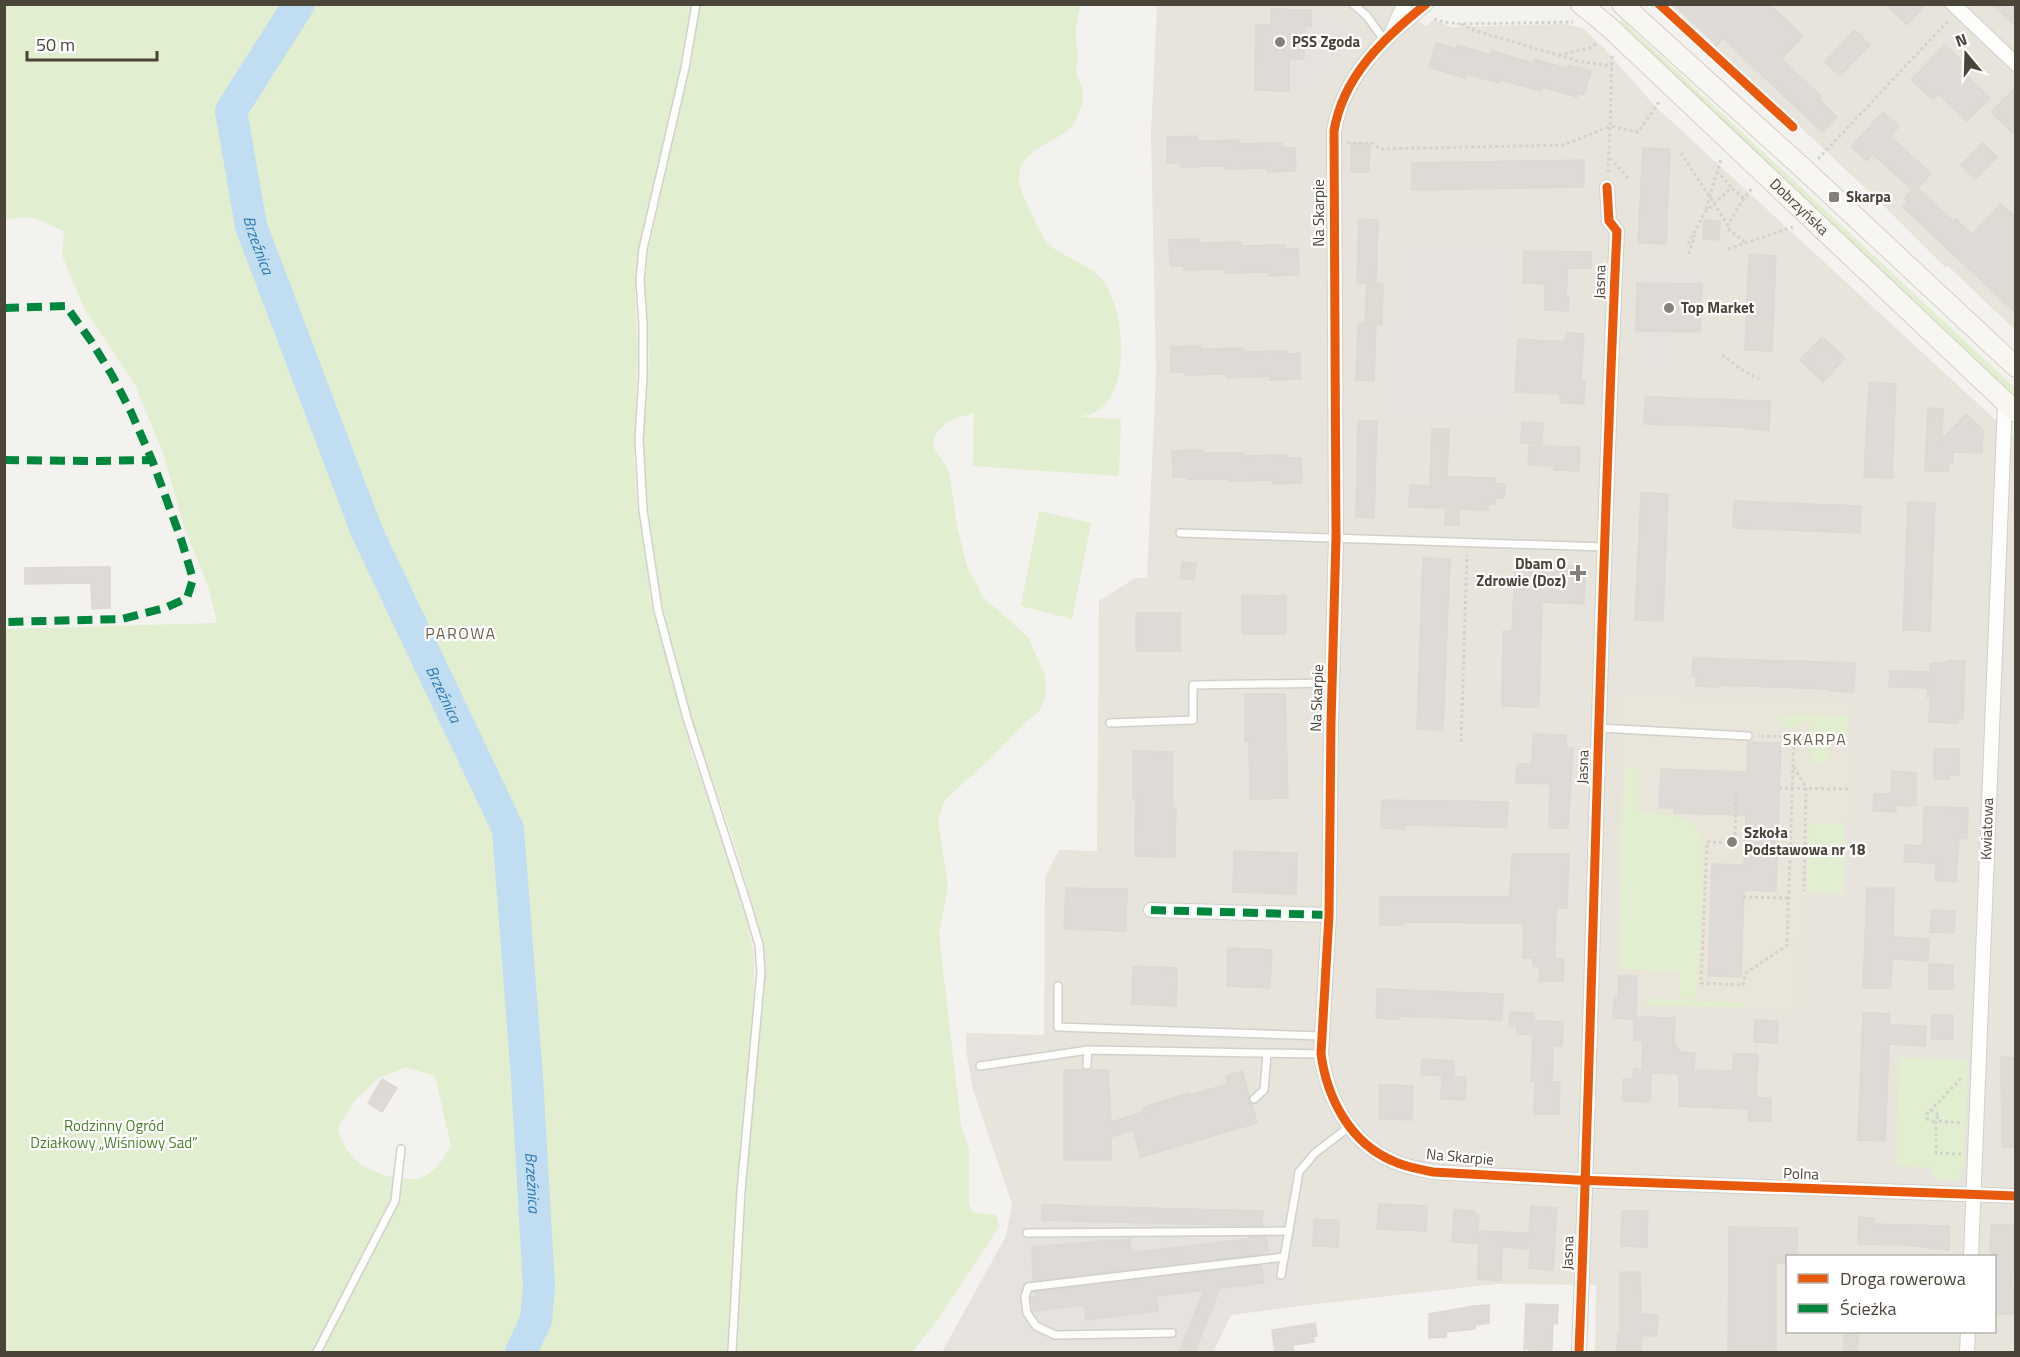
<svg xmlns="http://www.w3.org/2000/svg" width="2020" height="1357" font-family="'Titillium Web',sans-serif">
  <rect width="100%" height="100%" fill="#f4f2ee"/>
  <!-- residential -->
  <g fill="#e7e4dc" fill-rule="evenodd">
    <path d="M1157 5H1391L1426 26 1433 20 1452 27 1565 24 1583 28 1604 48 1654 105 2015 438V1352H1595L1596 1285 1496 1284 1300 1306 1297 1281 1301 1211 1012 1204 973 1090 966 1050V1033L1044 1035 1045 877 1059 850 1097 851 1099 601 1135 578H1147L1156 372 1151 133ZM1788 1256H1994V1332H1788Z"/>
    <polygon points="1665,5 2015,5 2015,330 1948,266 1946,268 1886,208 1775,103 1755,88"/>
  </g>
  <!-- industrial -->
  <polygon fill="#e6e2de" points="1012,1204 1301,1211 1297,1281 1300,1306 1231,1315 1213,1352 942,1352 1006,1236"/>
  <!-- education -->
  <polygon fill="#eae5da" points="1623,694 1852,702 1845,897 1801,896 1797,1011 1638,1005 1639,974 1613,973"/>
  <!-- green -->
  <g fill="#e1eecf" fill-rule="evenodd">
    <path d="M5 5H691L680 68 640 250 635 294 638 350 634 458 637 506 648 574 650 598 692 753 713 811 744 910 754 955V996L735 1219 728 1352H5V629L217 623 208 586 184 527 163 453 135 385 83 306 62 255 64 231 31 217 5 219ZM405 1067 435 1076 451 1146C443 1159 437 1170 423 1177 417 1180 407 1179 400 1178 370 1174 345 1160 338 1128L355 1100 379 1078Z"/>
    <path d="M700 5H1081C1078 16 1075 28 1076 40 1076 45 1078 49 1078 54 1078 61 1075 70 1077 76 1078 79 1080 81 1081 84 1086 97 1081 112 1074 123 1060 144 1019 147 1019 178 1019 188 1025 200 1029 208 1035 221 1041 238 1052 247 1069 260 1092 265 1104 282 1124 309 1131 387 1100 409 1094 414 1086 415 1079 417L1121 419 1119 476 973 466 974 413 953 419 941 428 935 435 933 442 935 450 949 471 957 526 967 566 983 597 1028 637 1045 675 1046 694 1040 710 1023 725 990 759 945 800 938 820 948 887 939 934 961 1125 969 1149V1205L974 1212 996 1215 998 1219 999 1227 934 1325 912 1352H737L738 1298 745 1192 760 1030 764 951 758 922 732 836 689 712 664 614 657 574 644 473V408L649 359 645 275 647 256 687 80Z"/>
    <polygon points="1622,20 2015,388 2015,398 1618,23"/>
    <polygon points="1039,511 1091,523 1072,619 1021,606"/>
    <polygon points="1779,715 1848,716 1848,740 1828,739 1827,764 1810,763 1811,723 1798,722 1798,728 1778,727"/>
    <path d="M1624 766 1639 767 1638 812C1668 815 1702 812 1704 852L1697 999 1679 998 1680 970 1664 974 1643 970 1618 969Z"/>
    <polygon points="1809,823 1844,824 1843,893 1807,892"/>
    <polygon points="1647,998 1745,1003 1745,1007 1646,1006"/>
    <polygon points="1899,1058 1968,1060 1964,1163 1962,1164 1959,1180 1936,1180 1933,1175 1933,1168 1896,1166"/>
  </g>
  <!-- parking -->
  <g fill="#e6e3df">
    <polygon points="1243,5 1157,8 1157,4"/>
    <polygon points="1335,16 1343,26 1355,35 1315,91 1289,91 1289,58 1304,58 1305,26 1311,25 1311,17"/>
    <polygon points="1396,244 1511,248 1505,421 1390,417"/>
    <polygon points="1637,265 1702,267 1702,284 1637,283"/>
    <polygon points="1636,331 1672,332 1672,348 1676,348 1676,372 1635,371"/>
    <polygon points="1028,1037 1034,1078 977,1087 972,1041"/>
  </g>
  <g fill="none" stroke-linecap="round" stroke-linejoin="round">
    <!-- river -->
    <path stroke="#c0ddf1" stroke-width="32" id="s1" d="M299 4 231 111 251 226 367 532 508 829 527 1078 539 1287 536 1320 521 1352"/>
  </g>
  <!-- building -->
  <g fill="#dedbd6" stroke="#dcd9d4" stroke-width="1.5">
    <polygon points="1674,4 1769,4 1803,36 1781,59 1821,96 1819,99 1837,117 1822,132 1723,38 1717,45"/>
    <polygon points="1886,4 1926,4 1907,25"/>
    <polygon points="1992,4 2016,4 2016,27"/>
    <polygon points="1271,9 1311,10 1311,26 1305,26 1304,59 1289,58 1289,91 1255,90 1256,25 1271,25"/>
    <polygon points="1855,30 1870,45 1840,76 1825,62"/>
    <polygon points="1436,43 1456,49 1457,45 1491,55 1492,51 1533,63 1534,59 1568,69 1569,65 1591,71 1584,95 1578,93 1577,97 1543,87 1541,91 1501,80 1499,83 1466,74 1465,78 1429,67"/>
    <polygon points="1945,45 1966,65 1961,70 1990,98 1967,121 1938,94 1933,100 1911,80"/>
    <polygon points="2016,87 2016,136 1991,112"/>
    <polygon points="1883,112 1899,126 1890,136 1931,174 1917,188 1953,221 1956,219 1972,235 2001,204 2016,217 2016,313 1903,207 1908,202 1904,199 1912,190 1873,154 1867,161 1851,147"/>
    <polygon points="1197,136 1197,141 1239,140 1239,144 1282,143 1282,148 1295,148 1296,171 1267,172 1266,168 1224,169 1224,166 1181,167 1181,163 1167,163 1167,137"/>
    <polygon points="1351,143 1370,144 1369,172 1351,172"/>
    <polygon points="1983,143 1997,157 1975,179 1961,165"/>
    <polygon points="1643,148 1670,149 1666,244 1638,243"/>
    <polygon points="1584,160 1584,187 1412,190 1412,163"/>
    <polygon points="1359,219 1378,220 1376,284 1383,284 1382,325 1365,324 1367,284 1372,284 1357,283"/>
    <polygon points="1704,220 1720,221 1719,240 1703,239"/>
    <polygon points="1199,239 1199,243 1241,242 1241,246 1284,245 1284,249 1298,249 1299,275 1269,276 1269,272 1226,273 1226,269 1184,270 1184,266 1170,266 1169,240"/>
    <polygon points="1524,251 1591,252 1591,268 1568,268 1566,296 1569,296 1568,311 1545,310 1545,284 1523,283"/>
    <polygon points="1749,254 1776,256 1772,351 1745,350"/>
    <polygon points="1637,283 1702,284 1700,332 1636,331"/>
    <polygon points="1358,324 1376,325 1374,381 1356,380"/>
    <polygon points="1566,333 1584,334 1581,380 1585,380 1584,404 1560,403 1560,394 1515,392 1518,339 1565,342"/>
    <polygon points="1822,337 1845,358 1823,382 1800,360"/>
    <polygon points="1201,346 1201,349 1243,348 1244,352 1286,351 1286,354 1300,353 1300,379 1270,380 1270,376 1228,378 1227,374 1185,375 1185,372 1171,372 1171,347"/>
    <polygon points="1869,382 1896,384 1892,478 1864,477"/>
    <polygon points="1645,397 1770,401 1769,430 1746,429 1746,427 1644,424"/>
    <polygon points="1928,408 1943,409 1942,439 1966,414 1983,430 1982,453 1953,452 1953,462 1949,461 1949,471 1925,471"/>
    <polygon points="1358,421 1377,421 1374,518 1356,517"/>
    <polygon points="1522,422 1543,423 1542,444 1521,443"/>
    <polygon points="1432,429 1449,429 1447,477 1496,478 1496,484 1505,484 1504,498 1495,498 1495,504 1488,504 1488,510 1459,509 1459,525 1445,525 1446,508 1409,507 1410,485 1430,486"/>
    <polygon points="1529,446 1580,447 1579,471 1554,470 1554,466 1528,465"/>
    <polygon points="1202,450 1202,453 1244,453 1244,456 1286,455 1287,458 1301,458 1302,483 1272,484 1272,480 1229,481 1229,479 1187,479 1187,477 1173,477 1172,451"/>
    <polygon points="1641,493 1668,494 1663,621 1635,620"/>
    <polygon points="1734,501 1861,506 1860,533 1733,528"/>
    <polygon points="1908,502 1935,503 1930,631 1903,630"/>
    <polygon points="1423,558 1450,559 1443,730 1417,729"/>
    <polygon points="1182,562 1196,564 1194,580 1180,578"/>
    <polygon points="1515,563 1579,566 1585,573 1584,604 1542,602 1539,707 1502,706 1503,631 1512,631"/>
    <polygon points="90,567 110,567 110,608 92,609 91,583 25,584 25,568"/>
    <polygon points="1242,595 1286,596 1286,634 1242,634"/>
    <rect x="1136" y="613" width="44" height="38"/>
    <polygon points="1693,658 1855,663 1854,692 1830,691 1830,689 1718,685 1718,687 1696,686 1696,677 1692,677"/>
    <polygon points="1947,661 1965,661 1963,719 1958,719 1958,723 1929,722 1930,697 1927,697 1928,688 1889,687 1890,671 1930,672 1931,663 1946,663"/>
    <polygon points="1245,694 1285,694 1288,798 1250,799 1249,741 1245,742"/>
    <polygon points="1533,734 1566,735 1566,748 1573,748 1568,828 1549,828 1550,784 1516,783 1517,764 1532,764"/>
    <polygon points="1748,742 1781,743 1776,891 1744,890 1741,977 1708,976 1712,864 1744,865 1746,815 1674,813 1674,808 1659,808 1661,769 1747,772"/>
    <polygon points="1934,749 1959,749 1959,775 1949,775 1949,779 1934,779"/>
    <polygon points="1133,751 1173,752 1172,808 1176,808 1175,857 1135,856 1136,799 1133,799"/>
    <polygon points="1892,771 1916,773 1916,806 1896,805 1896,812 1873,811 1874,794 1891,794"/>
    <polygon points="1382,800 1508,802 1507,827 1404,825 1405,829 1381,828"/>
    <polygon points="1924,807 1968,808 1967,839 1959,838 1956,882 1935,880 1936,863 1904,862 1905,845 1923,846"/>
    <polygon points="1234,851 1297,853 1296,894 1233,892"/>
    <polygon points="1512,854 1569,854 1567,908 1556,908 1555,959 1564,959 1563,981 1539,981 1540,966 1533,966 1533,958 1523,958 1524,923 1403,922 1403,925 1380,925 1380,897 1510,897"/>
    <polygon points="1066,888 1127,889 1126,931 1064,929"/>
    <polygon points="1867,888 1894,888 1893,937 1929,939 1928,961 1892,959 1891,988 1863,988"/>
    <polygon points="1932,910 1955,911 1954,933 1930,932"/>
    <polygon points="1228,948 1272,950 1270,988 1227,986"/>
    <polygon points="1929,964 1953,965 1953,989 1929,989"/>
    <polygon points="1133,966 1177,968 1176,1006 1132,1004"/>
    <polygon points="1619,976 1637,976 1636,1017 1675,1018 1674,1042 1680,1052 1695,1053 1694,1070 1733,1071 1734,1054 1758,1054 1756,1098 1771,1098 1771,1121 1748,1121 1749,1109 1679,1106 1679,1074 1651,1073 1650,1102 1623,1101 1623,1079 1633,1079 1634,1069 1642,1070 1643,1041 1634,1040 1634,1019 1613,1018 1614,998 1618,998"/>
    <polygon points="1377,989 1503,994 1502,1020 1399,1016 1399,1019 1376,1018"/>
    <polygon points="1510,1012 1534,1013 1534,1021 1563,1022 1562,1046 1553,1046 1552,1082 1560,1082 1559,1114 1534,1114 1535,1081 1531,1081 1533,1035 1517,1034 1517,1026 1509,1026"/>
    <polygon points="1863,1013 1890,1014 1889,1025 1926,1026 1925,1046 1889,1044 1885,1141 1858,1140"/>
    <polygon points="1932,1015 1953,1015 1953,1039 1931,1039"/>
    <polygon points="1755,1020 1778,1021 1777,1043 1754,1042"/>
    <polygon points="2001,1057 2016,1058 2016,1147 2002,1147"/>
    <polygon points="1422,1059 1454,1061 1454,1076 1421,1075"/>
    <polygon points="1064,1070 1108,1070 1111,1122 1144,1112 1143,1108 1150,1105 1189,1093 1190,1095 1228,1084 1226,1076 1242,1071 1249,1096 1249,1101 1252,1104 1257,1123 1141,1157 1133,1130 1111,1137 1111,1160 1064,1160"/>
    <polygon points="1442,1076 1466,1077 1465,1100 1441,1099"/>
    <polygon points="382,1079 397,1088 382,1112 368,1103"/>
    <polygon points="1380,1085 1413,1086 1412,1120 1379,1119"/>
    <polygon points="1379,1204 1427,1206 1426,1231 1377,1229"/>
    <polygon points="1042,1205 1263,1211 1262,1226 1042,1220"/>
    <polygon points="1531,1206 1557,1208 1553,1270 1529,1268 1530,1249 1502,1247 1501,1281 1478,1279 1479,1231 1529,1233"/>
    <polygon points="1454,1210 1475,1211 1475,1214 1479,1215 1477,1243 1452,1242"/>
    <polygon points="1622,1211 1648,1211 1647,1247 1621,1246"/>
    <polygon points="1859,1217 1874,1218 1874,1224 1949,1226 1949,1250 1905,1245 1858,1244"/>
    <polygon points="1314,1220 1339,1220 1338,1247 1313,1246"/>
    <polygon points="1991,1225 2016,1225 2012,1288 2016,1288 2016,1314 1995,1314 1995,1257 1990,1257"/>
    <polygon points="1729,1227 1797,1228 1797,1257 1788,1257 1788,1263 1776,1263 1776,1353 1728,1353"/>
    <polygon points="1249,1237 1266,1237 1268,1251 1262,1252 1262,1254 1033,1281 1032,1247 1130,1239 1131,1253 1249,1239"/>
    <polygon points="1261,1265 1264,1283 1220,1288 1194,1353 1179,1353 1204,1290 1156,1296 1158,1311 1086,1320 1084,1305 1033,1311 1032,1297 1035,1296 1034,1292"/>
    <polygon points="1620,1272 1640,1272 1641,1314 1658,1315 1657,1336 1642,1336 1641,1353 1617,1353 1618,1334 1620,1334"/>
    <polygon points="1526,1304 1558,1305 1557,1324 1553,1323 1552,1350 1547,1350 1547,1353 1529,1353 1530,1349 1524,1349"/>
    <polygon points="1489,1305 1489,1323 1475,1325 1475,1329 1446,1332 1446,1337 1429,1338 1429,1314 1474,1306"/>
    <polygon points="1315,1323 1317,1336 1313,1337 1314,1342 1293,1345 1294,1353 1275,1353 1272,1330"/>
    <rect x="1844" y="1332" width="14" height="21"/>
  </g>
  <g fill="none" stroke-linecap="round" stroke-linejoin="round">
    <defs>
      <g id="lane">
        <polyline points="696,4 685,68 643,249 640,280 643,325 643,375 639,440 643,510 658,610 687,718 747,904 759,945 761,972 741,1191 732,1352"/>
        <polyline points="1353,4 1367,16 1384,40"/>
        <polyline points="1180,533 1604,547"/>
        <polyline points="1110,723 1193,720 1193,685 1333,683"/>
        <polyline points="1599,728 1748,736"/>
        <polyline points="1058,986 1058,1027 1321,1036"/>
        <polyline points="1087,1065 1088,1050"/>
        <polyline points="980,1066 1088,1050 1321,1054"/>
        <polyline points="1254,1099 1264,1090 1267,1054"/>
        <polyline points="1027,1233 1289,1231"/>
        <polyline points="1281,1275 1299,1172 1315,1153 1349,1127"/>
        <polyline points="1172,1333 1055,1335 1036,1326 1027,1313 1025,1297 1028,1287 1284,1257"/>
        <polyline points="317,1352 395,1201 401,1149"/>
      </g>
      <g id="street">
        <path d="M1426 4C1384 38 1343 76 1334 131L1336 538 1331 723 1329 915 1321 1054C1327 1098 1350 1143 1393 1161 1405 1167 1419 1169 1433 1172L1576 1180 2016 1196"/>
        <polyline points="1953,4 2016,64"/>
        <polyline points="1393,30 1404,4"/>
        <polyline points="1151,910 1329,915"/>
        <polyline points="1971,1256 2005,402"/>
        <path d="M1579 1352C1594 979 1599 605 1617 231L1609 221 1607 187"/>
        <polyline points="1967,1352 1968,1332"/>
      </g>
      <g id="secondary">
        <path id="s2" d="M1581 4 1608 26 2016 412"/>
        <polyline points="1622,4 1806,171 2016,367"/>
      </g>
    </defs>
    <!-- lane casing -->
    <use href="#lane" stroke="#d2d0cb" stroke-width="10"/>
    <!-- street casing -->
    <use href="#street" stroke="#d2d0cb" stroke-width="16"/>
    <!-- secondary casing -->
    <use href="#secondary" stroke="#d3cfc5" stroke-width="22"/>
    <!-- path -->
    <g stroke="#d3d2cc" stroke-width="3" stroke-dasharray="3 3" stroke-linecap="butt">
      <polyline points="1434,19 1444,22 1460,24 1573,22"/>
      <polyline points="1461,24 1476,31 1578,61 1612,66"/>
      <polyline points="1559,55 1590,48 1598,42"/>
      <polyline points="1612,56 1610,126 1638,132 1659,102"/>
      <polyline points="1347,143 1372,143 1381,149 1564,145 1610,126 1608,173"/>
      <polyline points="1681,153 1728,225 1739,206 1752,188"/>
      <polyline points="1610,158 1629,179"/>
      <polyline points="1818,159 1949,20"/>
      <polyline points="1717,171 1733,189"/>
      <polyline points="1706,209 1721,159"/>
      <polyline points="1728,229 1746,243"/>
      <polyline points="1688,244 1705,212 1729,190 1733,189 1744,199"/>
      <polyline points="1728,249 1793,227"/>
      <polyline points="1689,254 1695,235"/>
      <polyline points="1722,355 1745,372 1759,379"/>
      <polyline points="1461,742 1467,555"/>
      <polyline points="1794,767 1806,788 1804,891"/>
      <polyline points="1779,788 1849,789"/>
      <polyline points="1736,796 1735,843 1707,842 1701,983 1743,985 1746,973 1787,945 1794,737 1758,736"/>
      <polyline points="1743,897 1788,898"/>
      <circle cx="1932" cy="1116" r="5.5"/>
      <polyline points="1930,1111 1962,1077"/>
      <polyline points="1961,1154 1936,1153 1936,1121 1962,1123"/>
    </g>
    <!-- lane -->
    <use href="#lane" stroke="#fdfdfc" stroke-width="7"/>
    <!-- street -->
    <use href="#street" stroke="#fdfdfc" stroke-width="14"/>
    <!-- secondary -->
    <use href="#secondary" stroke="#f7f6f1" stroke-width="20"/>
    <!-- quiet -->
    <g stroke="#00873e" stroke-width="8" stroke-dasharray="15 8" stroke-linecap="butt">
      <polyline points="4,308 66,306 91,341 112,375 131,412 152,460 181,539 193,579 187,598 165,608 122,619 4,622"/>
      <polyline points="4,460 99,461 152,460"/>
      <polyline points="1151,910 1329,915"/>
    </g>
    <defs>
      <g id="cycleway">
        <path d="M1426 4C1384 38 1343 76 1334 131L1336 538 1331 723 1329 915 1321 1054C1327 1098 1350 1143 1393 1161 1405 1167 1419 1169 1433 1172L1576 1180 2016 1196"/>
        <polyline points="1659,4 1793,127"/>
        <path d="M1579 1352C1594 979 1599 605 1617 231L1609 221 1607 187"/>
      </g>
    </defs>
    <!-- cycleway casing -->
    <use href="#cycleway" stroke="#fff" stroke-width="13"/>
    <!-- cycleway -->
    <use href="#cycleway" stroke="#e8590c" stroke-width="9"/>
  </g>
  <!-- markers -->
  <g fill="#868178" stroke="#fff" stroke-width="2">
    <circle cx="1280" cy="42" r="6"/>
    <rect x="1828" y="191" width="12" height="12" rx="3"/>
    <circle cx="1669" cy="308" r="6"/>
    <path d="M1575 564h6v6h6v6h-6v6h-6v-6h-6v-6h6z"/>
    <circle cx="1732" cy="842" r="6"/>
  </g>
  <g text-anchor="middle" stroke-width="4.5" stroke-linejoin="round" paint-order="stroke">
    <!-- poi labels -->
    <g font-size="15" font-weight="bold" fill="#4b4439" stroke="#fff" text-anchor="start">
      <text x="1292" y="47">PSS Zgoda</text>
      <text x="1846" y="202">Skarpa</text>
      <text x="1681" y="313">Top Market</text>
      <text x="1566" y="569" text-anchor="end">Dbam O<tspan x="1566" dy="17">Zdrowie (Doz)</tspan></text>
      <text x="1744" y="838">Szkoła<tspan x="1744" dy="17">Podstawowa nr 18</tspan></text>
    </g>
    <!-- street labels -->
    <g font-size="15" fill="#4b4439" stroke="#fff">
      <text dy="5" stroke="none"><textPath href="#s2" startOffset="298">Dobrzyńska</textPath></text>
      <text transform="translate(1319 213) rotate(-90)" y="5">Na Skarpie</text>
      <text transform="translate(1600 282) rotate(-88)" y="5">Jasna</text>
      <text transform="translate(1317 698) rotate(-88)" y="5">Na Skarpie</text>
      <text transform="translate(1583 767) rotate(-88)" y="5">Jasna</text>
      <text transform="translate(1987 829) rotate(-88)" y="5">Kwiatowa</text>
      <text transform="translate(1460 1157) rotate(5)" y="5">Na Skarpie</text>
      <text transform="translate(1801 1174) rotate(2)" y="5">Polna</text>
      <text transform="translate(1568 1253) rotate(-88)" y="5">Jasna</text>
    </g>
    <!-- park labels -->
    <g font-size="15" fill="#4a7f2a" stroke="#fff">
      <text x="114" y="1131">Rodzinny Ogród<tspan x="114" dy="17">Działkowy „Wiśniowy Sad”</tspan></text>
    </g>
    <!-- water labels -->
    <g font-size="16" font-style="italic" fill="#2e7ab2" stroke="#fff">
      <text dy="6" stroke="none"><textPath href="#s1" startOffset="264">Brzeźnica</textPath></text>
      <text dy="6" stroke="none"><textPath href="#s1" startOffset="750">Brzeźnica</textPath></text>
      <text dy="6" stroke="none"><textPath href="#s1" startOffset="1254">Brzeźnica</textPath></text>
    </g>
    <!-- neighbourhood labels -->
    <g font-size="16" letter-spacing="1.5" fill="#6e6250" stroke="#fff">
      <text x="461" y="639">PAROWA</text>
      <text x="1815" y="745">SKARPA</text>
    </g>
  </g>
  <!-- border -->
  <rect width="2020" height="1357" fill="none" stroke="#4b4439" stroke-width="12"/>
  <!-- legend -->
  <rect x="1786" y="1255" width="210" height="78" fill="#ffffff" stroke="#b7b4b0" stroke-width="1.5"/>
  <rect x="1798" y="1274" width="30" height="9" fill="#e8590c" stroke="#b7b4b0" stroke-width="1.5"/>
  <text x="1840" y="1285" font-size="18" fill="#4b4439">Droga rowerowa</text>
  <rect x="1798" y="1304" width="30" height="9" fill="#00873e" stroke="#b7b4b0" stroke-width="1.5"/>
  <text x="1840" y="1315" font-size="18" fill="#4b4439">Ścieżka</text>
  <!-- north arrow -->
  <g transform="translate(1966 54) rotate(341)" stroke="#ffffff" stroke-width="4.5" paint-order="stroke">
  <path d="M0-4.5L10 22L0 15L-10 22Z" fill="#4b4439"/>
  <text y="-9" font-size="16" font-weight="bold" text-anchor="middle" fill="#4b4439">N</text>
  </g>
  <!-- scale -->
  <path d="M27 51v9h130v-9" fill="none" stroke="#4b4439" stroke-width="3"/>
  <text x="36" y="51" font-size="18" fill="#4b4439" stroke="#ffffff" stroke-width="4.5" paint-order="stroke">50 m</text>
</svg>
